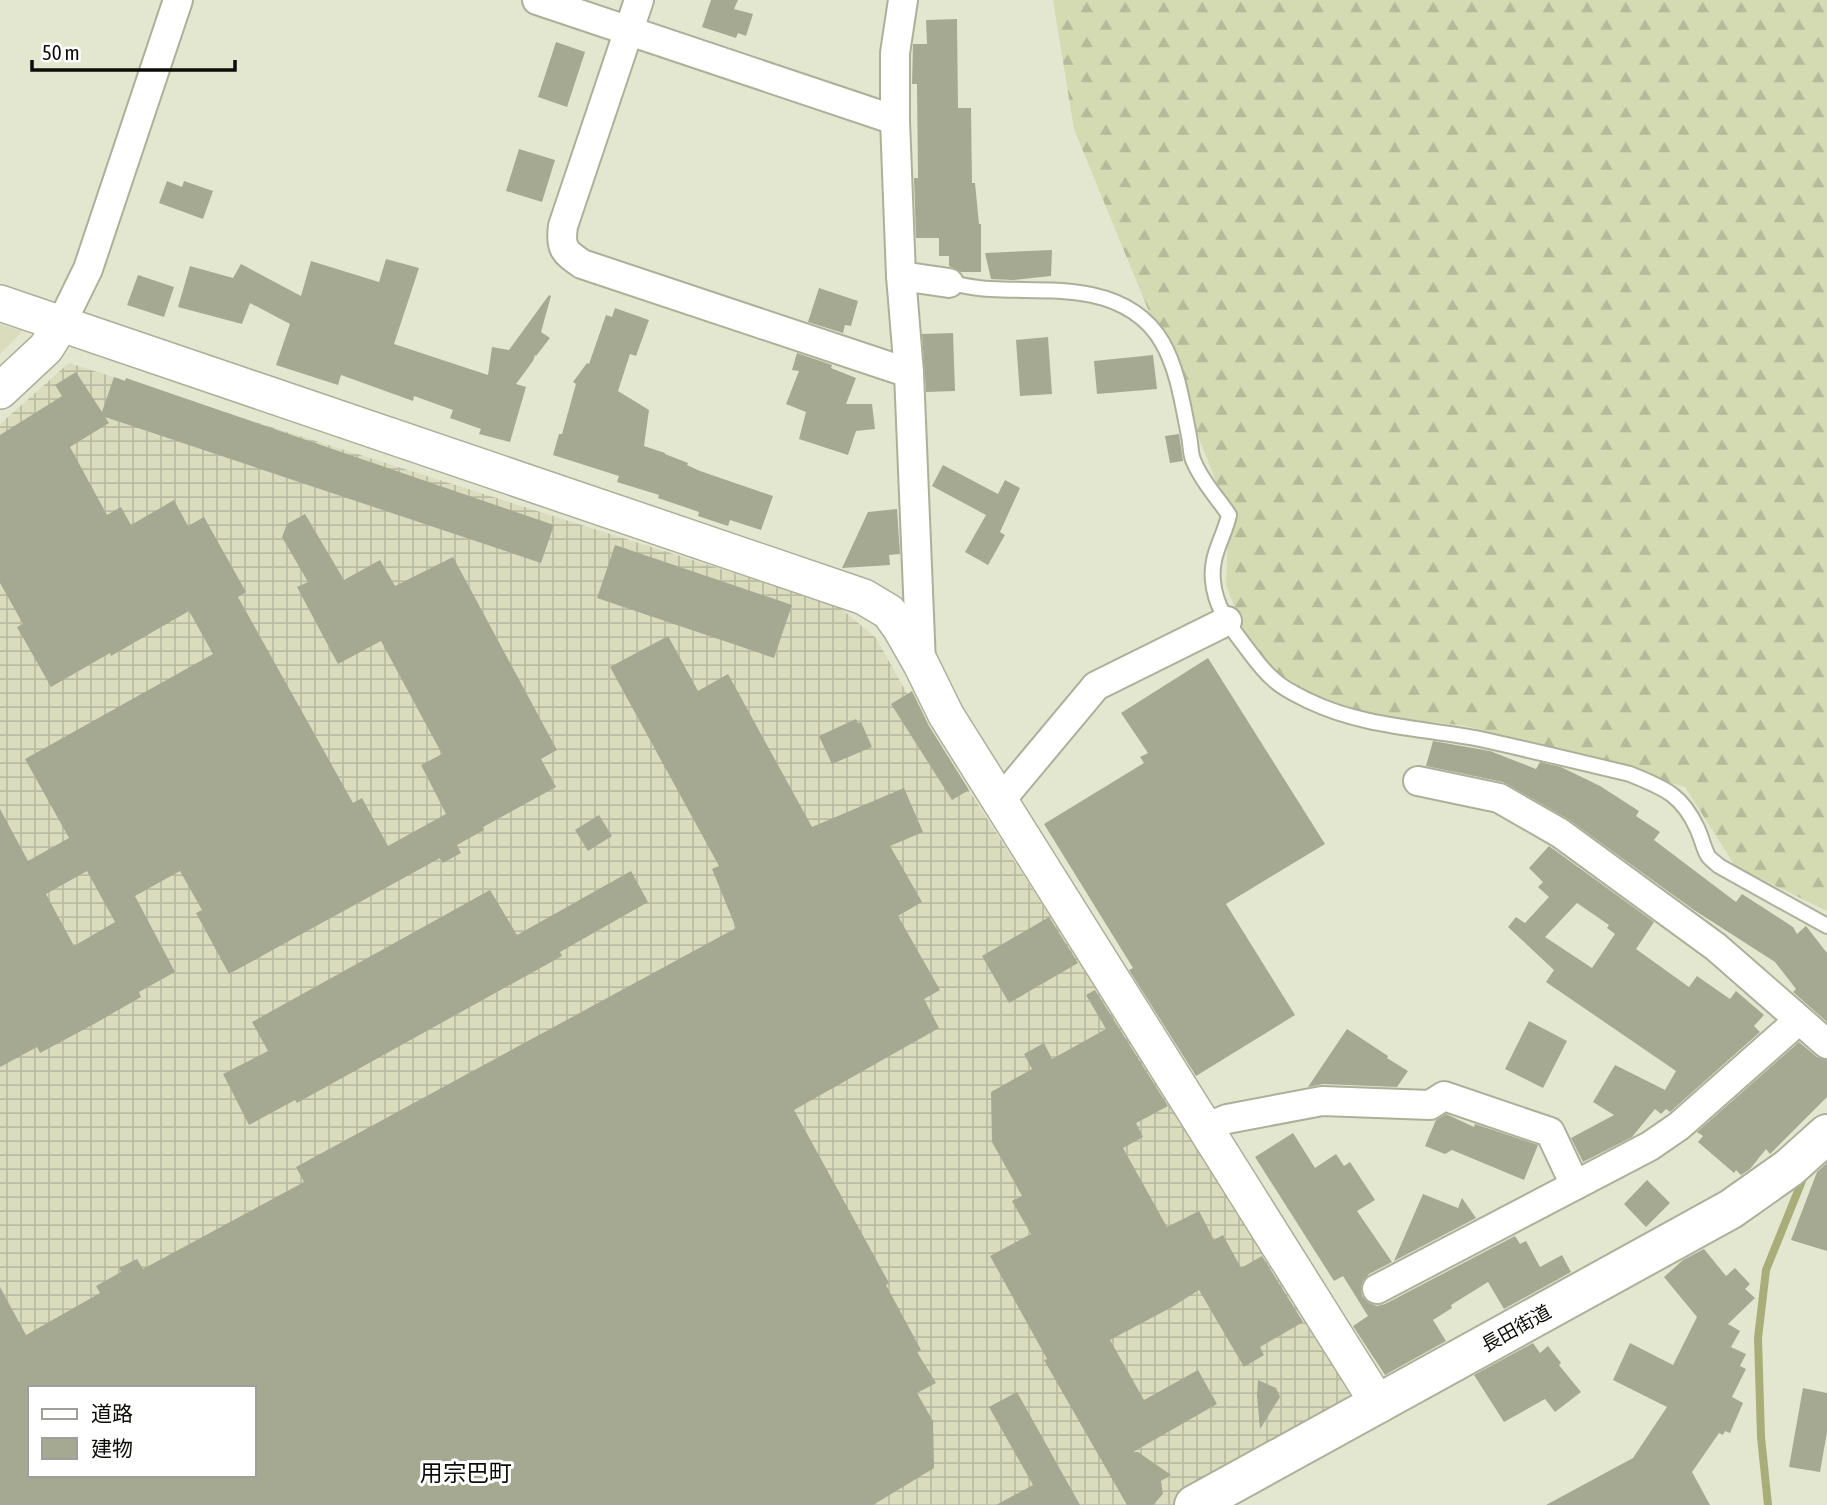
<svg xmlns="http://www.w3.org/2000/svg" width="1827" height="1505" font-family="'Asap Condensed','Noto Sans JP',sans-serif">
  <defs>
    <pattern id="industrial-grid" width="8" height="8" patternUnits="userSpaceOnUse" patternTransform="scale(1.75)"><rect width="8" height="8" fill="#d9ddbe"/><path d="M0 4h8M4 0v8" fill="none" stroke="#b9bca2"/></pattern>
    <pattern id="forest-firs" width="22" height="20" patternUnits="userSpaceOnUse" patternTransform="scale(1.75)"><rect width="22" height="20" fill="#d4dab2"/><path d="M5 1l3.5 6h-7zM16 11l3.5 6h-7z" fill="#b5ba98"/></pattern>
  </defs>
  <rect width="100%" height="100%" fill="#e4e7d0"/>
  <!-- built -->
  <polygon fill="#d9ddbe" points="0,324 23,331 0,354"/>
  <!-- industrial -->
  <path fill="url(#industrial-grid)" fill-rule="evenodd" d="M69 363 838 606 876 638 909 697 1362 1402 1174 1505H0V424ZM30 1388H254V1475H30Z"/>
  <!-- forest -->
  <polygon fill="url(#forest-firs)" points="1053,0 1827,0 1827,911 1735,866 1685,787 1466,726 1327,710 1254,658 1226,585 1229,515 1159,336 1074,129"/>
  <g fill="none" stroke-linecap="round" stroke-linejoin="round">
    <!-- stream -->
    <polyline stroke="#a8ae79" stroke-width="8" points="1768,1505 1761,1437 1758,1338 1766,1270 1804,1176"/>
  </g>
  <!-- building -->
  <g fill="#a6a992" fill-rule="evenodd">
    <polygon points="711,0 738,0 734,9 753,14 746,36 738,33 736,38 702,27"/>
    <polygon points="957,19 958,108 971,108 972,183 975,183 979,224 981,224 981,272 961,272 949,266 949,256 939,256 939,238 916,238 914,178 918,178 917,84 912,84 913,44 927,44 926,20"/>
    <polygon points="556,42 585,52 567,107 538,97"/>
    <polygon points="519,149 555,160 542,202 506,191"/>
    <polygon points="167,181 182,187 184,181 213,191 203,219 159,203"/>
    <polygon points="1052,250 1051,276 1013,280 991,279 985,253"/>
    <polygon points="386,259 419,268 394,344 488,375 492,347 509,350 549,295 551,296 541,332 550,338 536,356 535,355 533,361 516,384 526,387 510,442 479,434 481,429 450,418 453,410 414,396 413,401 341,375 338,385 276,365 290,324 250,303 242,324 178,307 190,266 233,278 241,264 301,296 311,261 379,282"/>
    <polygon points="138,275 174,287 164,317 127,305"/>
    <polygon points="819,288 858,301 851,326 845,325 843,333 808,322"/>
    <polygon points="615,308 649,320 636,356 630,354 618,391 649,410 644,446 665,453 665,454 688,463 687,465 700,471 773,496 761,530 730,520 728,526 698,516 699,512 658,498 659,495 617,482 619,476 553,455 559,434 562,434 576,384 573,382 587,363 589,364 606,315 612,317"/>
    <polygon points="953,333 955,391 926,392 922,334"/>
    <polygon points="1048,337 1052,394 1020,396 1016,340"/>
    <polygon points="797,353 832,365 831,368 856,378 846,404 872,404 875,429 856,431 848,455 799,439 806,412 786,404 799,371 792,370"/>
    <polygon points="1153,355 1157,389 1097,394 1094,361"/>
    <path d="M76 372 102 412 114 377 125 381 126 378 554 525 541 563 105 417 109 423 70 447 107 515 121 507 131 525 174 500 188 526 204 517 246 592 238 597 353 803 362 798 388 846 446 814 421 765 442 754 381 641 338 664 297 587 308 582 282 537 287 524 305 514 344 580 380 560 395 586 453 557 557 750 541 759 556 787 483 827 484 830 457 845 461 853 443 863 440 858 229 974 196 913 202 910 180 871 135 896 175 972 139 992 141 997 94 1024 40 1053 37 1047 0 1067V809L28 861 69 838 25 759 213 654 189 611 111 656 110 653 51 687 17 627 23 624 0 583V435L62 396 55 385ZM87 871 115 922 74 946 46 894Z"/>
    <polygon points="1179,434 1183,461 1170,463 1165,436"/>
    <polygon points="943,465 998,494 1005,480 1020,488 1000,532 1005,535 988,565 965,552 986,515 932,486"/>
    <polygon points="897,509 900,554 889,555 890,565 842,568 868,512"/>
    <polygon points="615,545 792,605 774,658 597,598"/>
    <path d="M668 636 698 691 728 674 812 827 904 788 923 832 890 846 922 902 898 916 940 990 924 999 939 1028 794 1110 889 1283 886 1285 921 1350 917 1352 936 1383 917 1393 933 1421 934 1468 873 1505H0V1287L26 1335 100 1293 96 1286 121 1272 119 1268 137 1259 143 1269 304 1182 296 1167 736 928 712 869 719 866 610 667ZM30 1388H254V1475H30Z"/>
    <polygon points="1208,658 1325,844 1226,904 1295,1015 1196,1076 1129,970 1133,968 1044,824 1144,763 1140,757 1148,753 1121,713"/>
    <polygon points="912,691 929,726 969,790 952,800 891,704"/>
    <polygon points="856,719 858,723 861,722 872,747 832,764 819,736"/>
    <polygon points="1433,741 1490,751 1536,769 1540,762 1561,767 1600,786 1639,811 1636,816 1660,832 1654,840 1736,902 1742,894 1793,927 1797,934 1806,926 1827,953 1827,1022 1793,992 1796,989 1775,962 1694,910 1568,819 1503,782 1426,766"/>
    <polygon points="599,815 612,836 588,851 575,830"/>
    <path d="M1549 846 1654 922 1636 949 1689 987 1697 976 1730 999 1736 991 1764 1015 1754 1026 1760 1032 1670 1112 1666 1109 1661 1114 1655 1109 1632 1137 1583 1162 1571 1138 1614 1115 1593 1102 1615 1065 1665 1090 1676 1071 1546 982 1554 970 1508 927 1516 917 1525 923 1549 897 1538 887 1543 882 1529 868ZM1577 903 1609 925 1607 928 1615 934 1592 968 1545 937Z"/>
    <polygon points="631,871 648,902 560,952 562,956 297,1103 295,1100 249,1125 223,1074 268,1051 252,1022 490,890 517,935"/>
    <polygon points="1049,917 1078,963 1009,1003 982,956"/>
    <polygon points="1095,990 1168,1106 1136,1123 1143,1137 1123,1148 1167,1227 1199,1211 1214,1240 1223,1235 1241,1268 1262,1256 1303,1322 1260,1347 1264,1355 1244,1367 1199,1290 1172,1307 1110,1340 1144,1400 1198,1370 1217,1404 1133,1452 1138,1452 1171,1475 1161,1481 1163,1494 1153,1505 1127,1505 1044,1360 1047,1359 990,1256 1031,1234 1012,1201 1022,1196 992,1142 991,1092 1032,1069 1024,1054 1044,1043 1052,1059 1106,1029 1086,995"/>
    <polygon points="1529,1021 1567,1041 1543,1088 1505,1069"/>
    <polygon points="1347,1029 1388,1056 1387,1058 1408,1071 1397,1087 1323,1084 1308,1087"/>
    <polygon points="1799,1042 1817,1057 1827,1060 1827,1097 1770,1154 1766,1149 1750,1169 1741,1175 1736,1170 1734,1173 1698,1142 1703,1136 1697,1132"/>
    <polygon points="1446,1114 1474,1127 1475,1124 1538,1145 1524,1180 1452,1150 1445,1154 1425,1146 1436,1120"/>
    <polygon points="1293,1133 1315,1168 1336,1154 1344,1166 1350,1162 1375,1200 1357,1211 1392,1262 1369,1274 1363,1281 1361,1288 1362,1296 1369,1303 1377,1306 1385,1304 1515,1236 1520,1244 1526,1241 1540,1267 1562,1255 1571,1272 1504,1309 1488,1282 1451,1305 1452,1308 1433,1320 1446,1341 1385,1375 1353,1326 1368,1316 1343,1276 1334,1281 1255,1157"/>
    <polygon points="1827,1163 1827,1251 1791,1240 1817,1172"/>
    <polygon points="1647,1180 1670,1203 1646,1227 1624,1204"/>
    <polygon points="1423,1194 1458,1208 1462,1198 1476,1218 1394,1261"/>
    <polygon points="1704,1249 1726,1276 1735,1268 1750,1284 1745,1289 1755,1298 1728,1324 1740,1331 1731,1347 1746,1354 1740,1366 1746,1369 1732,1397 1743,1403 1730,1433 1725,1431 1723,1435 1719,1433 1692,1472 1710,1505 1546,1505 1633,1458 1667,1407 1613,1380 1630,1343 1673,1365 1697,1317 1664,1277 1683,1260"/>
    <polygon points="1533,1343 1540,1353 1548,1346 1561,1363 1559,1365 1581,1392 1555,1412 1545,1399 1504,1422 1474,1375"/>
    <polygon points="1258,1380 1276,1388 1280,1397 1260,1429 1257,1396"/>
    <polygon points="1803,1388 1827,1393 1827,1432 1820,1472 1789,1467"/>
    <polygon points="1017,1392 1080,1505 996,1505 1033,1485 989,1407"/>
  </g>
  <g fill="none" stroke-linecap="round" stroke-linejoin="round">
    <defs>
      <path id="service" d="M949 283C962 285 977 289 991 289 1024 291 1058 288 1092 295 1170 312 1176 370 1189 436 1191 445 1190 455 1194 462 1202 482 1218 498 1229 515 1224 538 1210 555 1213 581 1215 605 1228 624 1242 642 1252 655 1261 669 1273 679 1283 689 1297 695 1309 701 1363 727 1423 728 1480 739 1530 750 1580 762 1630 774 1663 788 1681 793 1697 828 1701 836 1703 846 1707 854 1709 859 1715 862 1719 866L1827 926"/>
      <g id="minor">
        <polyline points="537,0 895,120"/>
        <path d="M639 0 563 226C560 248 564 252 582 264L909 373"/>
        <polyline points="903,0 895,53 895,120 901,276 909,373 921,664"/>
        <polyline points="901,276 949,283"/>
        <polyline points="61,324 88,269 178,0"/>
        <polyline points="1418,781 1499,798 1560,833 1716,947 1827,1044"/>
        <polyline points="1000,801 1096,686 1227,621"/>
        <polyline points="1205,1128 1227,1119 1322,1101 1430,1105 1444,1096 1550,1132 1575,1185"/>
        <polyline points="1377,1289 1650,1146 1679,1126 1799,1020"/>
      </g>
      <g id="tertiary">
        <polyline points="0,303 864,597 889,612 901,629 921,664 946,715 1379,1405"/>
        <polyline points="0,391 46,348 61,324"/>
      </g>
      <polyline id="secondary" points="1194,1505 1731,1209 1789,1168 1827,1134"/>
    </defs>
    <!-- service casing -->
    <use href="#service" stroke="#adb099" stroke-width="18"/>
    <!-- minor casing -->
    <use href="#minor" stroke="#adb099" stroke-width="32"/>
    <!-- tertiary casing -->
    <use href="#tertiary" stroke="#adb099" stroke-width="38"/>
    <!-- secondary casing -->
    <use href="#secondary" stroke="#adb099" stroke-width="42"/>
    <!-- service -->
    <use href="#service" stroke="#fff" stroke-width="14"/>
    <!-- minor -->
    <use href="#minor" stroke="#fff" stroke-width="28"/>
    <!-- tertiary -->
    <use href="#tertiary" stroke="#fff" stroke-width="35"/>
    <!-- secondary -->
    <use href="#secondary" stroke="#fff" stroke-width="38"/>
  </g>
  <g text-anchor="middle" stroke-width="6" stroke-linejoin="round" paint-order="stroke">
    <!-- street labels -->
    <g font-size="19" fill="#0c0d06" stroke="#fff">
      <text transform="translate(1516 1328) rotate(-29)" y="7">長田街道</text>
    </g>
    <!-- quarter labels -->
    <g font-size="23" fill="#0c0d06" stroke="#fff">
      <text x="466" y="1481">用宗巴町</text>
    </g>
  </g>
  <!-- legend -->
  <rect x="28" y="1386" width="228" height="91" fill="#ffffff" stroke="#9e9e9b" stroke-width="2"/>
  <rect x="42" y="1409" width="35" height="10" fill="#ffffff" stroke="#9e9e9b" stroke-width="2"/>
  <text x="91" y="1421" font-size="21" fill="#0c0d06">道路</text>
  <rect x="42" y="1438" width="35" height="21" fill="#a6a992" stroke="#9e9e9b" stroke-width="2"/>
  <text x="91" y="1456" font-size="21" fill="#0c0d06">建物</text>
  <!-- scale -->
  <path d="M32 60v10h203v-10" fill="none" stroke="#0c0d06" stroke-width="3.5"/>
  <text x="42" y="60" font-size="21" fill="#0c0d06" stroke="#ffffff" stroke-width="5" paint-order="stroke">50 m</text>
</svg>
